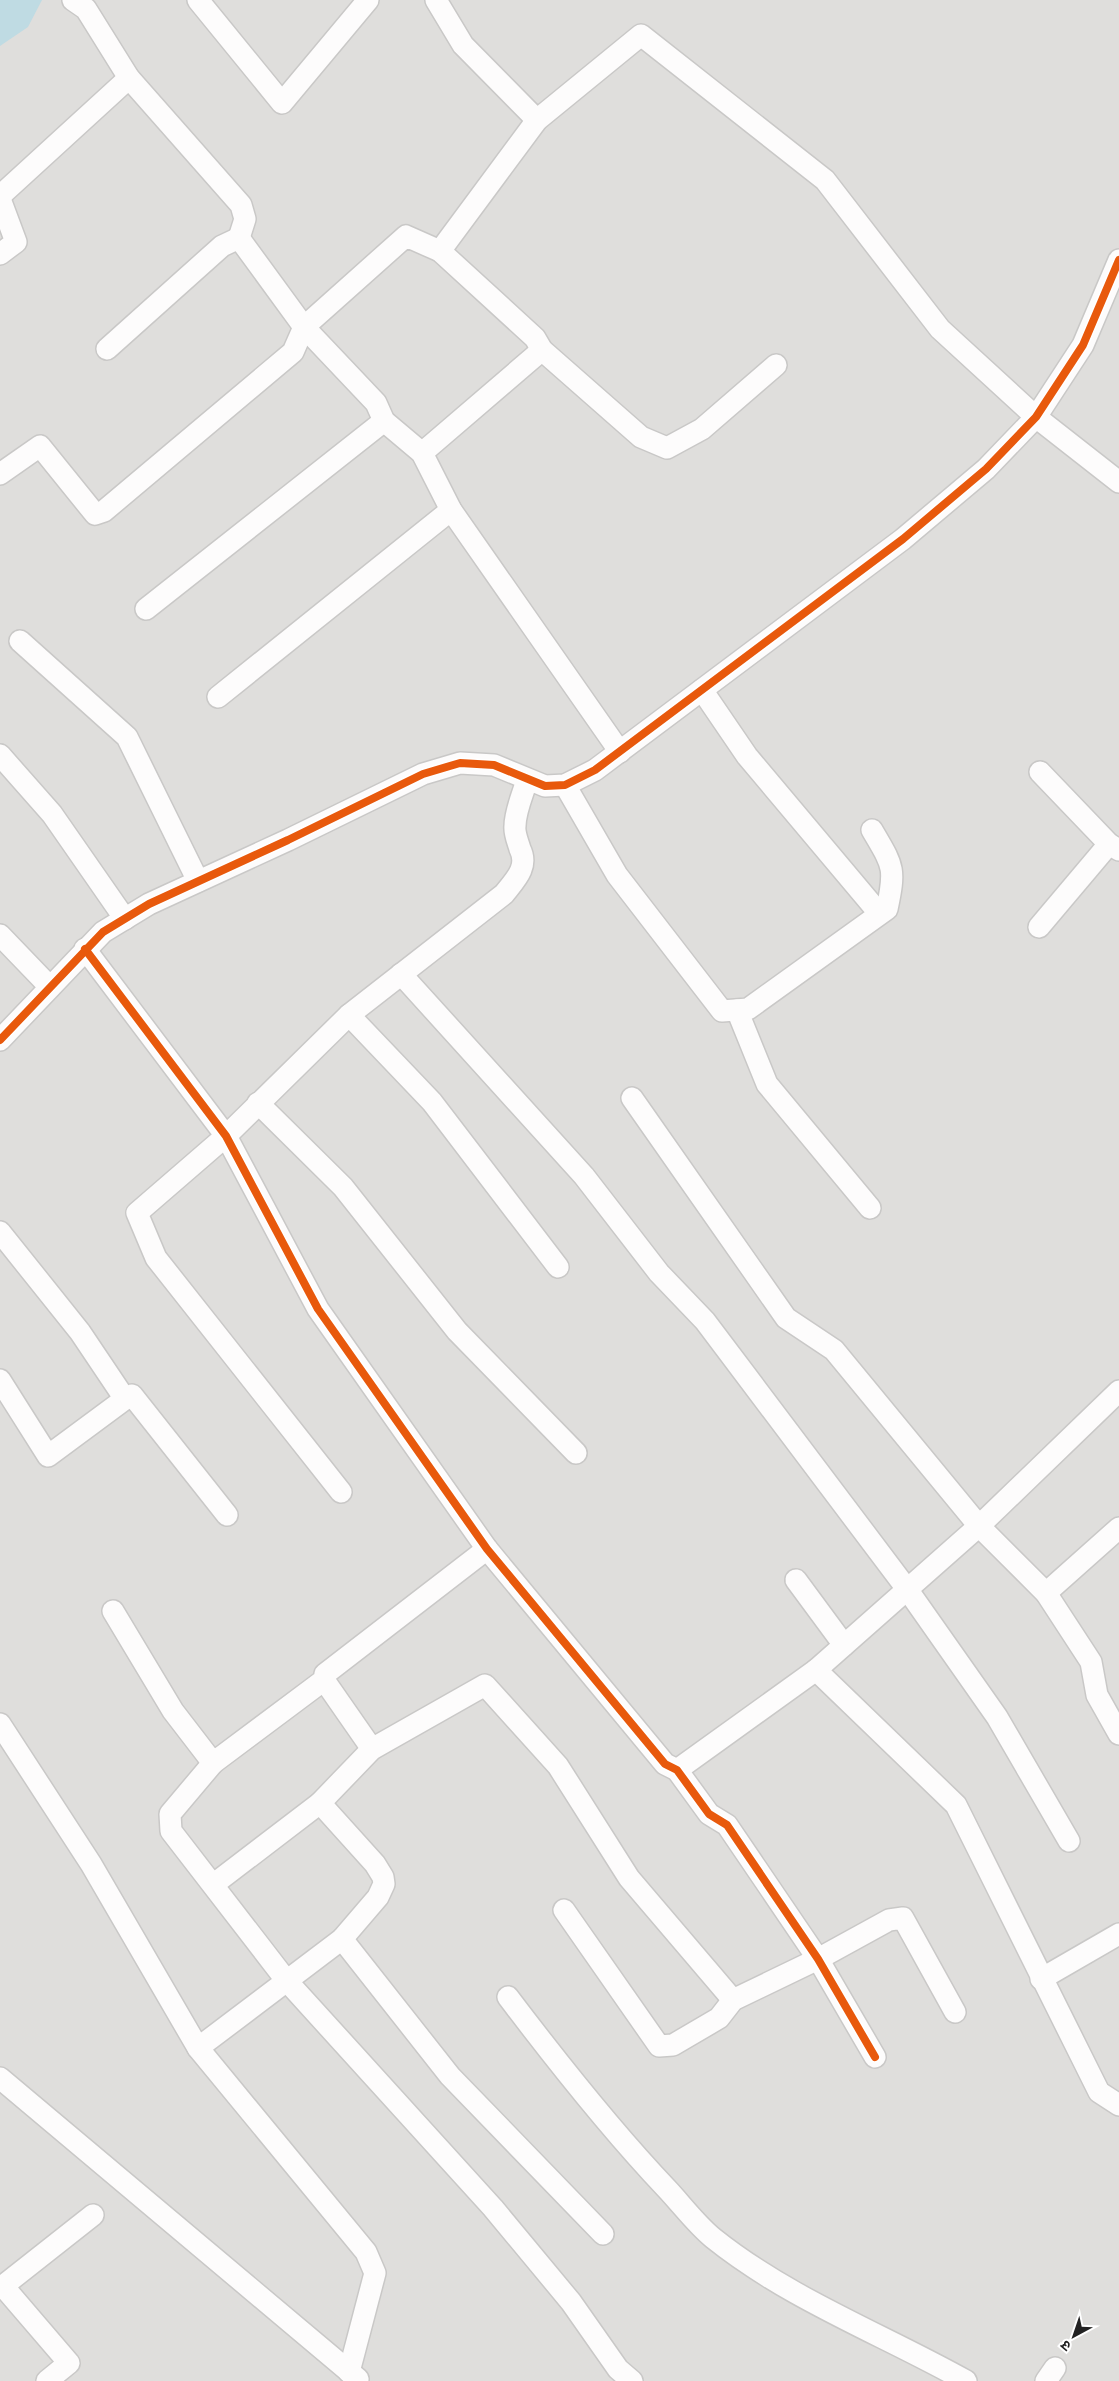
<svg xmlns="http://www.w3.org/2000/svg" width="1119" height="2381" font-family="'Nunito Sans','Noto Sans Devanagari',sans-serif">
  <rect width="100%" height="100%" fill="#f0eeeb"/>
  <!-- residential -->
  <rect fill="#dfdedc" x="0" y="0" width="1119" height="2381"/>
  <!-- water -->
  <polygon fill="#bfdbe3" points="0,0 42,0 28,27 0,46"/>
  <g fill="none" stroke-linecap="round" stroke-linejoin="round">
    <defs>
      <g id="minor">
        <polyline points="73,0 86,9 129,78 241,205 245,219 239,238"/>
        <polyline points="198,0 282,103 368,0"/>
        <polyline points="436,0 463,45 537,120"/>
        <polyline points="0,196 129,78"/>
        <polyline points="0,199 16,242 0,254"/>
        <polyline points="239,238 304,327 376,403 384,421 422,453 451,510 620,752"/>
        <polyline points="440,251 537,120 641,35 825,180 940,329 1036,417 1119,482"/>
        <polyline points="107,349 222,246 239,238"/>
        <polyline points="422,453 542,350"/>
        <polyline points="0,474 40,446 95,514 104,511 293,352 304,327 406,236 440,251 535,338 542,350 641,437 667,448 702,429 776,365"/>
        <polyline points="146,609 384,421"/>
        <polyline points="20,641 127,737 198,881"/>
        <polyline points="702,690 747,756 879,913"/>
        <polyline points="218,697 451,510"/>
        <polyline points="0,755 52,814 125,919"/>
        <polyline points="1040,772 1109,844 1119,850"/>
        <path d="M565 785 617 875 722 1011 748 1009 887 909C896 867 893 866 872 830"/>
        <polyline points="1039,927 1109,844"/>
        <polyline points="0,935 50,987"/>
        <polyline points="85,949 226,1136 318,1309 487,1549 665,1764 677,1770 709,1814 727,1825 818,1959 875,2057"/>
        <polyline points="401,974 584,1176 659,1273 705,1321 907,1589 997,1717 1069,1841"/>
        <polyline points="737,1010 767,1084 870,1208"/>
        <polyline points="349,1015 432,1102 558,1267"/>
        <polyline points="0,1040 103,932 149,904 288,840 423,774 460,763 494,765 545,786 565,785 595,770 903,539 986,469 1036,417 1083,345 1119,260"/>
        <polyline points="632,1098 786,1318 834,1350 979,1526 1046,1593 1091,1662 1097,1695 1119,1734"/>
        <polyline points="258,1103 343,1187 457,1331 576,1453"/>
        <polyline points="0,1232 80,1332 125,1399 48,1456 0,1380"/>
        <polyline points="125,1399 132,1395 227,1515"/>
        <path d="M341 1492 156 1258 137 1213 226 1136 349 1015 504 894C515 880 529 867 520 849 518 842 514 833 515 826 515 811 523 794 527 780"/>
        <polyline points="796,1580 844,1645"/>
        <polyline points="1046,1593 1119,1528"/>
        <polyline points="113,1611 173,1711 213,1763 324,1680 325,1674 487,1549"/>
        <polyline points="816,1670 956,1805 1099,2092 1119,2105"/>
        <polyline points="324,1680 372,1749"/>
        <polyline points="0,1724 91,1864 198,2048 366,2252 375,2273 349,2372"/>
        <polyline points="213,1763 170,1814 171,1831 286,1980 493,2208 571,2302 618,2369 632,2381"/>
        <polyline points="677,1770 816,1670 979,1526 1119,1391"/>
        <polyline points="214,1884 320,1803 372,1749 485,1685 558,1766 629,1878 733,2000"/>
        <polyline points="564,1910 659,2046 673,2045 719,2018 733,2000 818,1959 889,1920 903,1918 955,2012"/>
        <polyline points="342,1939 450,2076 603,2234"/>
        <polyline points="1041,1979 1119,1934"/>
        <path d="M508 1997C558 2063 610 2129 667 2189 682 2205 696 2224 713 2238 789 2299 882 2334 966 2381"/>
        <polyline points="198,2048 342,1939 378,1897 384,1884 383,1877 375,1864 320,1803"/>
        <polyline points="0,2078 358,2379"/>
        <polyline points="47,2381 69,2363 3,2286 93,2215"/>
        <polyline points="1046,2381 1055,2368"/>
      </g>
    </defs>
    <!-- minor casing -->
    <use href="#minor" stroke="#c9c8c7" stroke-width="24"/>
    <!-- minor -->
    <use href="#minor" stroke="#fdfcfc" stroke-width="21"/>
    <defs>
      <g id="cycleway">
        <polyline points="85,949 226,1136 318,1309 487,1549 665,1764 677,1770 709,1814 727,1825 818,1959 875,2057"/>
        <polyline points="0,1040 103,932 149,904 288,840 423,774 460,763 494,765 545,786 565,785 595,770 903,539 986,469 1036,417 1083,345 1119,260"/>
      </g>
    </defs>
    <!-- cycleway casing -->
    <use href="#cycleway" stroke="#fff" stroke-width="11"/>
    <!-- cycleway -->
    <use href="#cycleway" stroke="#e8590c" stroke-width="8"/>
  </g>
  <!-- north arrow -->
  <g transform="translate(1074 2336) rotate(220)" stroke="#ffffff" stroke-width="4" paint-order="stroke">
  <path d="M0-4L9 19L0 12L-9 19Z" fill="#222222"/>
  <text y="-8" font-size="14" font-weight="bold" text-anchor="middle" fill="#222222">उ</text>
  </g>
</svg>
